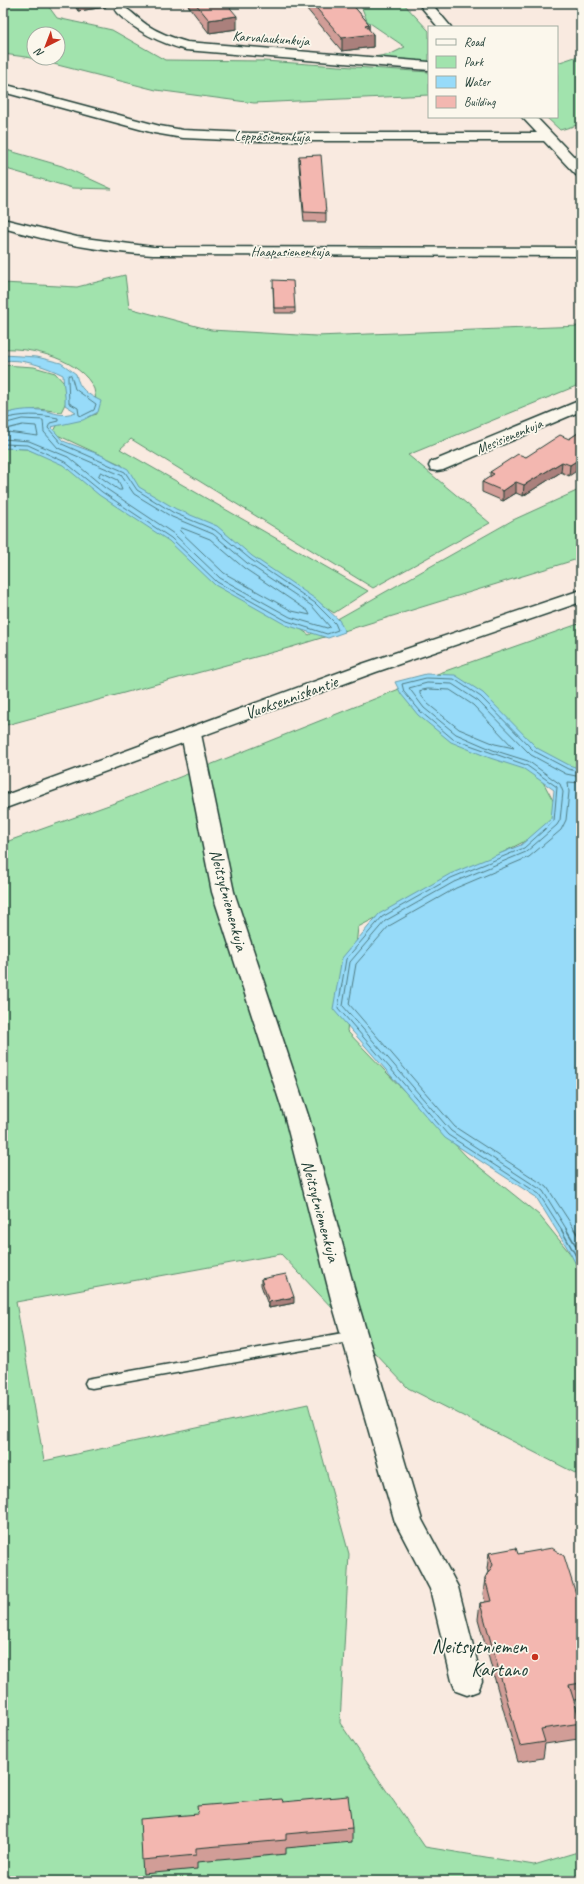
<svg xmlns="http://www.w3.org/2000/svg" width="584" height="1884" font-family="Caveat,sans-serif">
  <rect width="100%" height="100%" fill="#f9eae0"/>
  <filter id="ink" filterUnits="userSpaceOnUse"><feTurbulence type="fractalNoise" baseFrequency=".025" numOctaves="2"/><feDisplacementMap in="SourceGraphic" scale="8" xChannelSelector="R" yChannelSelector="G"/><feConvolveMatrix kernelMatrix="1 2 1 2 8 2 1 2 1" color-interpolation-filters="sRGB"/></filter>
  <g filter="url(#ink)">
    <!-- green -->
    <g fill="#a1e3ad" stroke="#609070" fill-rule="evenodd">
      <path d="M3 3H46L57 18 112 30 165 60 264 61 429 72V95L254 103 156 90 26 57 3 54ZM34 34H58V58H34Z"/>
      <polygon points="360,3 403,3 429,31 429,62 374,57 391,54 405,47 367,21"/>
      <polygon points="581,55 581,124 560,130 546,117 557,117 557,63"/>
      <polygon points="3,149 62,166 112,189 72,188 3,168"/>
      <path d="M125 275 129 308 211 330 316 336 581 326V384L408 455 490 523 373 588 131 439 120 449 368 591 334 613 238 549 159 508 125 475 122 465 53 433 58 424 97 414C96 406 96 396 94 389 82 360 32 347 3 349V283L77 287Z"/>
      <polygon points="3,365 34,367 55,373 64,383 66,402 61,412 39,409 6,413 3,415"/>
      <polygon points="3,448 27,449 61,462 93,481 309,635 513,520 581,489 581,558 292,647 3,726"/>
      <polygon points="581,623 581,770 542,780 564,821 358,927 347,1031 467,1157 539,1215 581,1267 581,1476 408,1388 281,1254 16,1302 44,1461 308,1404 349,1554 340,1723 425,1847 534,1865 581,1851 581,1881 3,1881 3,843 120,801 434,675"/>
    </g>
    <!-- water -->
    <g fill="#97dbf9" stroke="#679caa">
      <path d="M3 355 37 357 61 363 76 374C79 389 87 394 101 401L98 412 83 420 51 427 63 441 101 455 128 469 139 487 176 509 217 526 252 556 317 600 339 620 345 632 328 638 286 625 215 585 169 541 99 495 63 465 27 449 3 448V415C15 410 28 409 40 410 56 412 60 418 76 412L65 405C66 394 63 386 63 375 47 367 22 358 3 361Z"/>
      <polygon points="426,674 455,675 483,693 537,748 569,765 581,769 581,1274 568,1249 536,1197 445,1138 333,1009 342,958 379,914 450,874 521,845 551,819 554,790 524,769 490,758 451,742 418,715 401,694 395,682"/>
    </g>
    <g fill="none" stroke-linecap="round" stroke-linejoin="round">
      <!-- shore-far1 -->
      <g stroke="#4f7c83" stroke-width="1">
        <polygon points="71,375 75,389 96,404 94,410 82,416 79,415 78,408 69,403 68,379 68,376"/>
        <path d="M3 419C23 414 38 414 58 418V421L50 423 48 428 62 444 125 472 137 490 174 513 215 530 250 559 315 603 335 623 338 630 327 634 287 621 217 582 171 538 102 492 65 462 28 445 3 444"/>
        <polyline points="3,424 22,419 43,420 44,432 58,448 121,475 134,494 172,517 213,534 247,563 312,606 330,627 327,628 290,617 220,578 174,534 105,488 68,457 29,441 3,439"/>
        <polygon points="23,425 36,426 38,436 7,432 8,429"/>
        <polygon points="101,472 118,480 122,490 119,490 99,476"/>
        <polygon points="182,528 210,539 244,568 308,611 310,615 292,611 224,573 180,531"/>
        <polygon points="428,689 450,690 473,705 514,748 495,744 459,729 428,704 420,694 420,691"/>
        <polyline points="562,1230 539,1194 448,1135 338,1008 346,959 382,917 451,878 524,848 554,821 557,787 526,765 453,739 421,712 404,692 402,684 426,678 454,679 481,697 534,751 568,769 581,772"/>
        <polyline points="567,1230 543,1191 451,1131 343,1006 350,962 385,921 454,882 526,852 557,825 560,820 563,792 560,784 528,761 493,750 456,734 424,708 409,688 427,683 452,684 478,701 531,755 566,774 581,777"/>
        <polyline points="575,1230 547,1187 455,1127 349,1004 356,964 389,926 456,888 529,857 561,830 566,820 569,792 568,782 581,783"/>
      </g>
      <!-- shore -->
      <g stroke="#4f7c83" stroke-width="1.5">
        <polyline points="561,1229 581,1265"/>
        <polyline points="566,1229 581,1254"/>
        <polyline points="574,1229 581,1240"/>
      </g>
      <!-- stream -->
      <polyline stroke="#679caa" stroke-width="6" points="3,411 6,414"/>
      <defs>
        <polygon id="service" points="354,1331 359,1332 361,1336 359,1340 354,1341 92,1388 87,1387 85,1383 87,1379 92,1378"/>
        <g id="minor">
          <polygon points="418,3 431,3 451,27 438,27"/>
          <path d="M121 6C130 9 138 19 147 25 159 33 173 38 187 42L429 62V70L186 50C160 43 136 31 117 13L115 10Z"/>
          <polygon points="3,84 160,126 183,130 249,133 537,133 522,117 536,117 581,164 581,176 576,175 544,141 249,141 183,138 154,133 3,92"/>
          <path d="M3 219 77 237 153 247 581 248V256L153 255C102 252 52 242 3 228Z"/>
          <polygon points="581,400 581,411 443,470 437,471 431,470 429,466 431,462"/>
          <polygon points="191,728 198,730 201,734 234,892 309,1118 358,1303 422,1520 458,1587 482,1681 478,1691 467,1695 456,1691 452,1681 430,1589 395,1522 332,1303 285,1118 212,892 181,734 184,730"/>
        </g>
        <polygon id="tertiary" points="581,590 581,602 376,672 3,809 3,796 362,664"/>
      </defs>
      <!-- service casing -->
      <use href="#service" stroke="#1f3d34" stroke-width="3"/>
      <!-- minor casing -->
      <use href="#minor" stroke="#1f3d34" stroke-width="3"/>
      <!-- tertiary casing -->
      <use href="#tertiary" stroke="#1f3d34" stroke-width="3"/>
      <!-- service -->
      <use href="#service" fill="#fbf7ec" fill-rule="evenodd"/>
      <!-- minor -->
      <use href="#minor" fill="#fbf7ec" fill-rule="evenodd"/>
      <!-- tertiary -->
      <use href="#tertiary" fill="#fbf7ec" fill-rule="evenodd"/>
    </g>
    <!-- wall -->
    <g fill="#d19d97" stroke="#1f3d34">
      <polygon points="73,3 106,3 106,7 78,11"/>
      <polygon points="186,3 226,3 237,29 209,33"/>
      <polygon points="306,3 351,3 369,24 369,30 373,34 373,47 342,51 306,8"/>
      <polygon points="299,156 326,213 326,222 304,222 299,165"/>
      <polygon points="273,286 295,308 295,313 274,313"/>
      <polygon points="581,431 569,476 561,472 523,496 516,493 503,501 482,492 482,482 490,477 490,472 569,439"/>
      <polygon points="261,1279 294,1303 269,1308 261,1285"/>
      <polygon points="489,1553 518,1554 581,1610 581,1699 574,1700 581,1723 578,1739 545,1744 543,1758 518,1762 478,1619 480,1603 485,1602 483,1594 485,1578 488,1572 487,1569"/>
      <polygon points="283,1802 352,1828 352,1842 286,1848 286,1854 197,1862 197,1869 143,1874 142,1860 198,1814"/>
    </g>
    <!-- shaded-wall -->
    <g fill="#aa807b" stroke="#1f3d34">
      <polygon points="78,3 106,3 106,7 78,11"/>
      <polygon points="237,16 237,29 209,33 209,20"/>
      <polygon points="369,24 369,35 373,34 373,47 342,51 342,38 365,25"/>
      <polygon points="581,458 581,468 569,476 570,465"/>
      <polygon points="562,462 561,472 523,496 524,485"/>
      <polygon points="516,482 516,493 503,501 503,491"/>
      <polygon points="294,1297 294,1303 269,1308 269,1302"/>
    </g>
    <!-- building -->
    <g fill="#f3b7b0" stroke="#1f3d34">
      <polygon points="195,3 226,3 237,16 209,20"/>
      <polygon points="312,3 351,3 369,24 365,25 373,34 342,38"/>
      <polygon points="321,155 326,213 304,212 299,156"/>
      <polygon points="273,280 293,281 295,308 274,308"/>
      <polygon points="581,431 581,458 570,465 562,462 524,485 516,482 503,491 482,482 494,474 490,472 518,454 526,457 560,435 569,439"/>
      <polygon points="286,1274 294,1297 269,1302 261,1279"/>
      <polygon points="516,1548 518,1554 552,1548 564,1556 581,1610 581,1683 569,1685 581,1723 541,1729 545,1742 520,1746 480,1603 491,1601 485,1578 493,1565 489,1553"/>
      <polygon points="348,1796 352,1828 286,1834 286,1840 196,1848 196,1855 142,1860 140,1819 198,1814 197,1806 282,1799 283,1802"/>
    </g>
  </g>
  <!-- markers -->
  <circle fill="#c8321e" stroke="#fbf7ec" stroke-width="1.5" cx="535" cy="1657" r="4"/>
  <g text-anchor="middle" stroke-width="3.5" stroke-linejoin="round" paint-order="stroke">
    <!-- far-street labels -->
    <g font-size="14" fill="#1f3d34" stroke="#fbf7ec">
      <text transform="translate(271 38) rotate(4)" y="5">Karvalaukunkuja</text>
      <text transform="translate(272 136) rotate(1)" y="5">Leppäsienenkuja</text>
      <text x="290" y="256">Haapasienenkuja</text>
      <text transform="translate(509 436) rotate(-23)" y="5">Mesisienenkuja</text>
    </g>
    <!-- street labels -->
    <g font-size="17" fill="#1f3d34" stroke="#fbf7ec">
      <text transform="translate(291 697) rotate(-20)" y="6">Vuoksenniskantie</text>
      <text transform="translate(229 900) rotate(75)" y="6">Neitsytniemenkuja</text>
      <text transform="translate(321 1211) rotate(75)" y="6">Neitsytniemenkuja</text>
    </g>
    <!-- near-poi labels -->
    <g font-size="20" fill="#1f3d34" stroke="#fbf7ec" text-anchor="end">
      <text x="527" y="1653">Neitsytniemen<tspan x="527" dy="23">Kartano</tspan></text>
    </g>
  </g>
  <!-- margin -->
  <rect width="584" height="1884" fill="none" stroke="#fbf7ec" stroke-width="16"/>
  <rect x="8" y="8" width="568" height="1868" fill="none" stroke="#1f3d34" stroke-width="1.5" filter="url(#ink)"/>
  <!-- legend -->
  <rect x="428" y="26" width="130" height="92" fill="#fbf7ec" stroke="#a3ada2"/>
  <rect x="436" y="39" width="20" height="6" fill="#fbf7ec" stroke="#a3ada2"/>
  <text x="464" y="46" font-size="12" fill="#1f3d34">Road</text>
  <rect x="436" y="56" width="20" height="12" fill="#a1e3ad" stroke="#a3ada2"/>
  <text x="464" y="66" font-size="12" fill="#1f3d34">Park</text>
  <rect x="436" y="76" width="20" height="12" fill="#97dbf9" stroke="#a3ada2"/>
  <text x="464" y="86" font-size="12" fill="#1f3d34">Water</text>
  <rect x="436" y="96" width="20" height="12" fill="#f3b7b0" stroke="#a3ada2"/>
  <text x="464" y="106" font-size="12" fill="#1f3d34">Building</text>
  <!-- north arrow -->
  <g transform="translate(46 46) rotate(222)"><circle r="19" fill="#fbf7ec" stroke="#a3ada2"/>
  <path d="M0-3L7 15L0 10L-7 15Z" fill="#c8321e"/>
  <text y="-6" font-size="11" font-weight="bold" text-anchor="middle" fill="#1f3d34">N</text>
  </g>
</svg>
